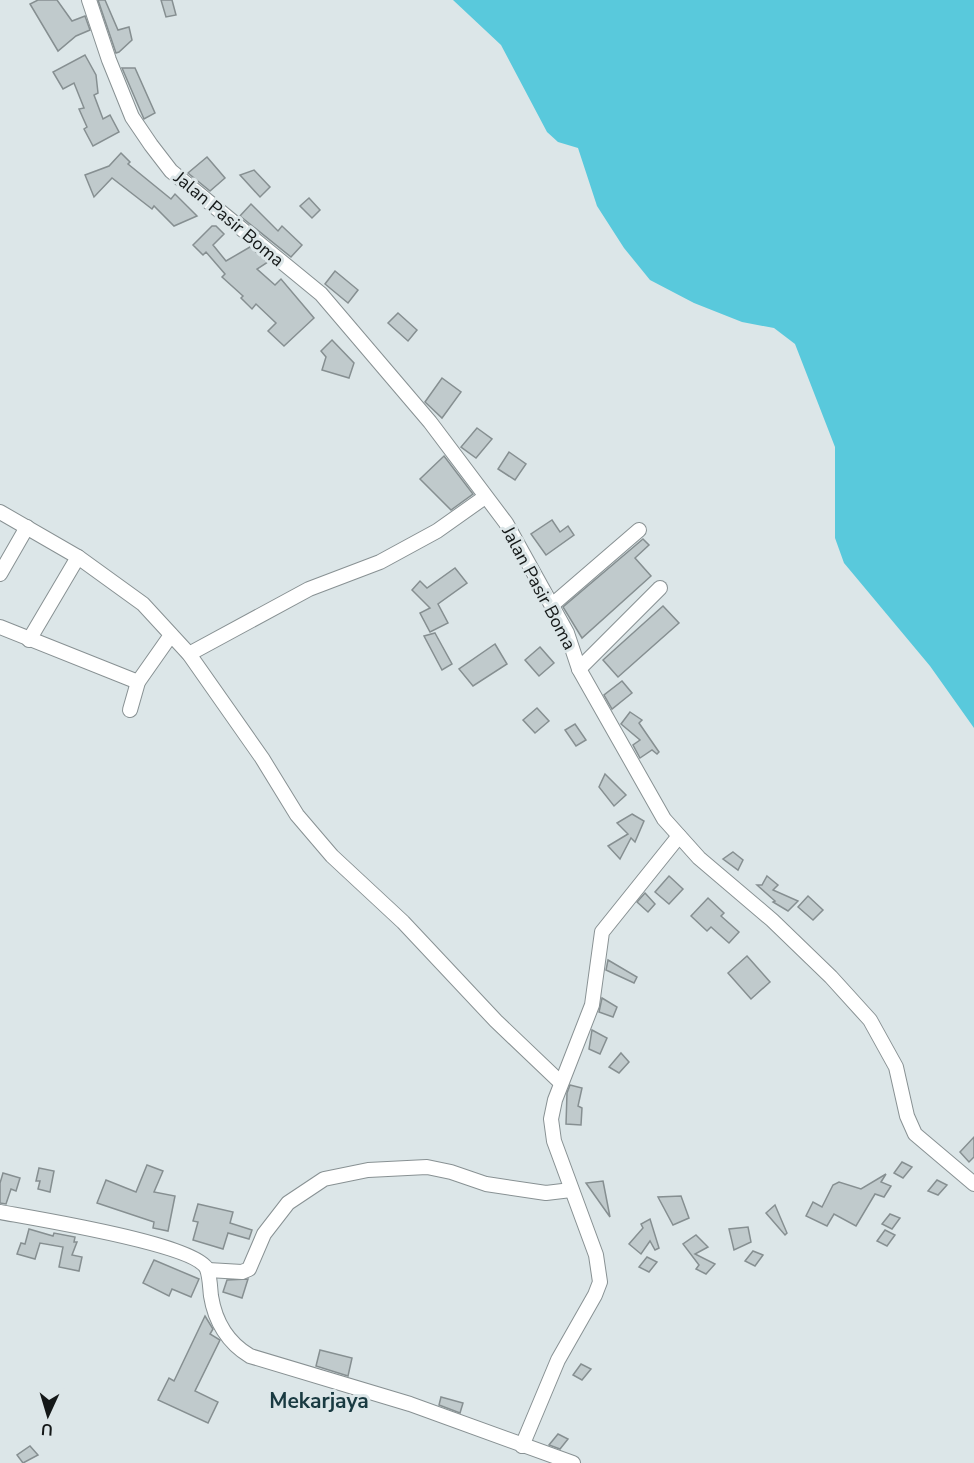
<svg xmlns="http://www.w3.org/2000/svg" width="974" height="1463" font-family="'Nunito Sans',sans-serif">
  <rect width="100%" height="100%" fill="#dce6e8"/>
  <!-- forest -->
  <polygon fill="#59c9dc" points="453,0 974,0 974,728 930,666 844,563 835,538 835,447 795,344 774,328 742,322 694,303 650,280 624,248 597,206 578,148 558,142 547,132 501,45"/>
  <!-- building -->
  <g fill="#c0cacc" stroke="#868f91" stroke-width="1.5">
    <polygon points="38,0 57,0 72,21 85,16 90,30 76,36 58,51 30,4"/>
    <polygon points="98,0 105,0 118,30 129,27 132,40 119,52 116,53"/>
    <polygon points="161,0 172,0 176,15 166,17"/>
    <polygon points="85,55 96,75 98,93 94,95 103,119 110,115 119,132 93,146 84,129 87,127 79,109 84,108 74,83 63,89 53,72"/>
    <polygon points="122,68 135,68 155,113 144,119"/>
    <polygon points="121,153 130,162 128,164 171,199 175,194 197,216 174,226 154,206 152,209 112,178 94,197 85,175 109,166"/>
    <polygon points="207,157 225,178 210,191 188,173"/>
    <polygon points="254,170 270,187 260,197 240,175"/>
    <polygon points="309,198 320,210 312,218 300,206"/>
    <polygon points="251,204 278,231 282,226 302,245 291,257 240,216"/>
    <polygon points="212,226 216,226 224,234 213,245 226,261 250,247 268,262 257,269 275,285 281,279 314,318 284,346 268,331 276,323 256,304 252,309 241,298 243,296 222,277 225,274 206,252 203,255 193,245"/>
    <polygon points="335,271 358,290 348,303 325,284"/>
    <polygon points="398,313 417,330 408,341 388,323"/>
    <polygon points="332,340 354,363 349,378 322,370 326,357 321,351"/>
    <polygon points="442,378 461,392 442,418 425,402"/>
    <polygon points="477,428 492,439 476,458 461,447"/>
    <polygon points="509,452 526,464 515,480 498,469"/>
    <polygon points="444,456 473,494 451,510 420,479"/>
    <polygon points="552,520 560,532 568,526 574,535 546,555 531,534"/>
    <polygon points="643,539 649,545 635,558 651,576 582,638 563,607"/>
    <polygon points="455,568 467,583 438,604 448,623 430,632 420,613 430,608 412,590 420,581 427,588"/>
    <polygon points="663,606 679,623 618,677 603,660"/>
    <polygon points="435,633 452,664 442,670 424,636"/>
    <polygon points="495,644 507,664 473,686 459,669"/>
    <polygon points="540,647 554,663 539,676 525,660"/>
    <polygon points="622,681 632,693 612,709 604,695"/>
    <polygon points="537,708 549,721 535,733 523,720"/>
    <polygon points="630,712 642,720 639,723 659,752 657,754 652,750 640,758 633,745 640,740 621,724"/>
    <polygon points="575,724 586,740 576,746 565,730"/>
    <polygon points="605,774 626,795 614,806 599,787"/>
    <polygon points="632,814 644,821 635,842 631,838 620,859 608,846 628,834 617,823"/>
    <polygon points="733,852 743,860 738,870 723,859"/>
    <polygon points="669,876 683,889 669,904 655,892"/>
    <polygon points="767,876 778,885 773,890 798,901 788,911 773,902 775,901 757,885 762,885"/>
    <polygon points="645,893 655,904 648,912 637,902"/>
    <polygon points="808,896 823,910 813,920 798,907"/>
    <polygon points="708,898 724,913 721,916 739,932 729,943 711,927 707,931 691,916"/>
    <polygon points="747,956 770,982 751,999 728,973"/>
    <polygon points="608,960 637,977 634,983 606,970"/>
    <polygon points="602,998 617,1007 613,1017 599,1012"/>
    <polygon points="592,1030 607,1038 600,1054 589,1049"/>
    <polygon points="621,1053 629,1062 619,1073 609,1067"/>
    <polygon points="570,1085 582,1088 578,1106 582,1108 581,1125 566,1124 567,1093"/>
    <polygon points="974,1137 974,1157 969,1162 960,1152"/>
    <polygon points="902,1162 912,1167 903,1178 894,1173"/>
    <polygon points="147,1165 163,1171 154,1192 175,1196 168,1231 153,1228 154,1222 97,1203 106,1180 136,1192"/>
    <polygon points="39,1168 54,1171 50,1192 38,1189 40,1181 36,1181"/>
    <polygon points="3,1173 20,1178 16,1191 11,1189 6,1204 0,1203 0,1183"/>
    <polygon points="886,1174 881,1182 891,1186 884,1197 875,1194 856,1226 834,1214 827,1226 806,1216 813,1202 822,1207 833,1185 839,1182 861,1189"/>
    <polygon points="937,1180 947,1185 938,1195 928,1191"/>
    <polygon points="603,1181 610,1217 586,1183"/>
    <polygon points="681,1196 689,1218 673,1225 658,1197"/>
    <polygon points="198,1204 233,1212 230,1223 252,1230 249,1239 228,1233 223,1249 193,1240 198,1222 193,1221"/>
    <polygon points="775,1205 787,1233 785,1235 766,1213"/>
    <polygon points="890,1214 900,1218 892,1229 882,1224"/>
    <polygon points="650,1219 659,1248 655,1250 650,1241 641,1254 629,1244 643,1228 641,1224"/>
    <polygon points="748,1227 751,1242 734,1250 729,1229"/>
    <polygon points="29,1229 53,1236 54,1233 75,1237 74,1242 77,1242 72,1255 82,1257 79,1271 59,1267 63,1247 40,1243 35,1259 17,1254 21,1243 25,1244"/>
    <polygon points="885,1230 895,1235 887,1246 877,1241"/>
    <polygon points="696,1235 708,1247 695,1254 715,1264 706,1274 696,1269 699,1265 683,1244"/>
    <polygon points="753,1251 763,1255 755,1266 745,1261"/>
    <polygon points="647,1257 657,1262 649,1272 639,1267"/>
    <polygon points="154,1260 199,1279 191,1297 172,1289 169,1296 143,1283"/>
    <polygon points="248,1279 242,1298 223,1292 227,1280"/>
    <polygon points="205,1316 213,1329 210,1334 220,1340 195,1391 218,1402 208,1423 158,1400 169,1378 174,1381"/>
    <polygon points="320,1350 352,1358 348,1376 316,1366"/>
    <polygon points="581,1364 591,1369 582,1380 573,1375"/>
    <polygon points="441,1397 463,1403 460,1413 439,1405"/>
    <polygon points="558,1434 568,1439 560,1449 549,1445"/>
    <polygon points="30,1446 38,1455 23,1463 17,1455"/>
  </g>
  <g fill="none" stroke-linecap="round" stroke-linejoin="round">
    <defs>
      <g id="minor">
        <polyline points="89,0 109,60 132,117 151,145 171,171 321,294 430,422 506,523 567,633 579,669 664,819 699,858 772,920 831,977 870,1020 896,1067 907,1116 915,1134 974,1184"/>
        <polyline points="0,512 78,557 143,604 189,654 262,758 297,815 332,856 403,922 496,1021 560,1082"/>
        <polyline points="0,574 27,527"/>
        <polyline points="552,605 639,530"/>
        <polyline points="0,627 138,682"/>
        <polyline points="29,640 78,557"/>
        <polyline points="189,654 309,589 380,562 437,531 485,497"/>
        <polyline points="579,669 660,588"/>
        <polyline points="130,710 138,682 171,635"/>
        <path d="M0 1212C32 1218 195 1244 207 1269 210 1277 210 1288 211 1296 215 1321 228 1343 250 1356L410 1404 573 1463"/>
        <polyline points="208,1270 242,1272 249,1269 264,1234 288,1203 324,1179 368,1170 427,1167 451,1172 486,1184 546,1193 571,1190"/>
        <polyline points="522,1446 558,1360 595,1295 600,1282 596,1255 554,1141 551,1119 555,1100 592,1005 602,932 679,836"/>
      </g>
    </defs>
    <!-- minor casing -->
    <use href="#minor" stroke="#889193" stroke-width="16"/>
    <!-- minor -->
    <use href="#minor" stroke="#fff" stroke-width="14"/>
  </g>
  <g text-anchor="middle" stroke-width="6" stroke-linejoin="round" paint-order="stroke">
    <!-- street labels -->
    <g font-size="18" fill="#141818" stroke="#dce6e8">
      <text transform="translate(229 219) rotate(40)" y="6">Jalan Pasir Boma</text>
      <text transform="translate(539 588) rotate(62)" y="6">Jalan Pasir Boma</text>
    </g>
    <!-- quarter labels -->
    <g font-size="21" font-weight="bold" fill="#193a41" stroke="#dce6e8">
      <text x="319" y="1408">Mekarjaya</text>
    </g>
  </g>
  <!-- north arrow -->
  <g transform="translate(48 1415) rotate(184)" stroke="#dce6e8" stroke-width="4.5" paint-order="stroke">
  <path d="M0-4.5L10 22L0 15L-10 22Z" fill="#141818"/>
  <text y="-9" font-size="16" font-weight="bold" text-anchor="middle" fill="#141818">U</text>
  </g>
</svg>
